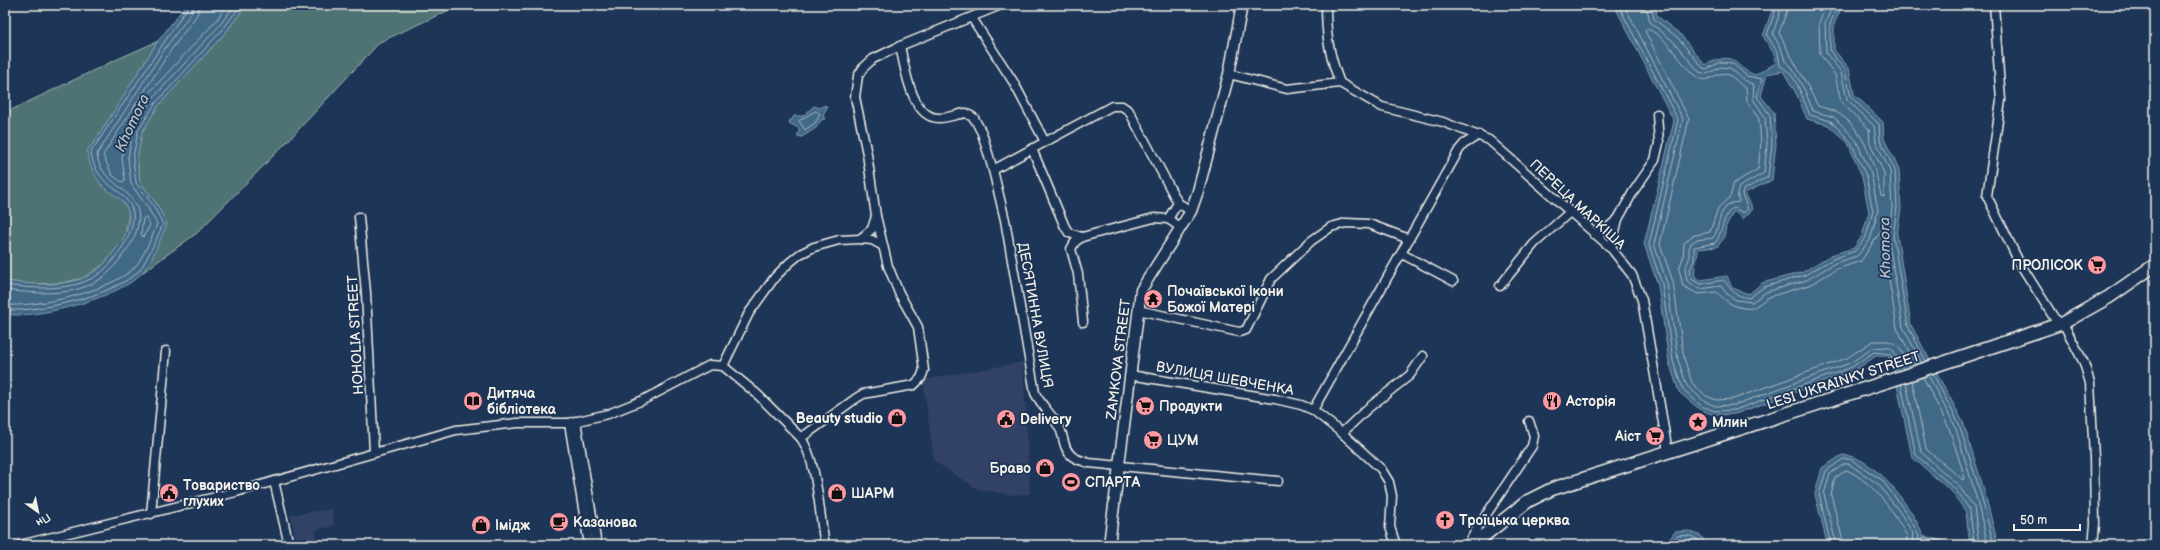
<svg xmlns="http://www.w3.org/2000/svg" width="2160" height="550" font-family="'Balsamiq Sans',sans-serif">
  <rect width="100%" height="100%" fill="#1d3557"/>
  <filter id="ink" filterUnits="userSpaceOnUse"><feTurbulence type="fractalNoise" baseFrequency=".025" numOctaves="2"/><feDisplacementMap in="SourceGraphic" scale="8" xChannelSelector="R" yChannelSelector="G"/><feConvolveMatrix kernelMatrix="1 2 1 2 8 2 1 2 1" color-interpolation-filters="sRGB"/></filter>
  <g filter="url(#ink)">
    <!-- built -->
    <g fill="#304266">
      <polygon points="1023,362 1030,494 1012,495 977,489 934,461 923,380"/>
      <polygon points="332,509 334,526 315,530 319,545 298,545 290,515"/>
    </g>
    <!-- green -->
    <g fill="#507374" stroke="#a2b2ae">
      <polygon points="246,5 460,5 380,42 286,143 197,233 142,273 167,224 156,203 140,182 137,158 142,132 158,106 226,32"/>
      <polygon points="158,41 94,143 87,151 101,185 123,200 129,212 125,238 103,265 83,278 62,283 30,284 5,281 5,113 111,62"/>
    </g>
    <!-- water -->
    <g fill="#3f6887" stroke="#879fae" fill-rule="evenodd">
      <path d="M186 5H246L226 32 158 106 142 132 137 158 140 182 156 203 167 224C161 237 151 264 142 273 121 297 36 320 5 314V281C36 285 80 290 104 264 109 259 114 251 119 245 125 237 132 222 128 211 124 196 109 195 101 184 93 174 89 163 87 151L94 143 158 41Z"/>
      <path d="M1614 5H1655L1657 16 1680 34 1705 65C1739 49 1730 66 1755 75L1776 63 1774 54 1763 36 1774 5H1843L1834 24V50L1849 68 1854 94 1883 122 1884 139 1899 169 1901 209 1897 235 1911 325 1963 422 1984 490 1998 545H1970L1966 512 1952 492 1912 457 1894 370 1888 356H1876L1854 371 1735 414 1714 415 1699 409 1679 392 1669 362 1658 285 1644 244 1674 121ZM1783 71 1797 95 1807 119 1828 125 1848 143 1862 177 1869 212 1862 236 1854 248 1831 255 1803 272 1762 283 1749 294 1732 288 1727 276 1701 280 1695 277C1693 267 1698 259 1698 249L1717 247 1724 238 1726 226 1734 211 1743 219 1753 209 1745 193 1772 180 1776 144 1774 113 1761 96 1767 74Z"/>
      <polygon points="825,105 827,107 823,116 825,119 821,120 816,128 802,137 797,136 800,129 789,123 790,120 792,120 794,116 803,116 814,106 820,108"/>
      <path d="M1842 455C1874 455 1913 509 1924 537L1920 545H1830L1826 539 1815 494 1822 468Z"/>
      <polygon points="1689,531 1701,536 1707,545 1665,545 1675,532"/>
    </g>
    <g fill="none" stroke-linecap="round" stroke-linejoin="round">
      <!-- shore -->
      <g stroke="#acbac1" stroke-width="1">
        <polyline points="200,5 197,15 171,50 103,155 112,175 122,182 125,180 122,158 129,125 146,96 215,22 227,5"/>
        <polyline points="1618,5 1678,120 1649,245 1662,284 1673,361 1683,389 1701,406 1715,411 1735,410 1852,367 1874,352 1890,354 1898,371"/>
        <polyline points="1624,5 1683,119 1654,244 1667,283 1678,360 1687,386 1704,401 1715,406 1734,405 1850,363 1873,348 1888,347 1893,350 1903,369"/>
        <path d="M1646 5 1650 22 1673 41 1699 72 1707 74 1721 67 1730 68 1744 80 1754 85 1753 99 1765 117 1767 144 1764 173 1739 187 1737 193 1739 202C1736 203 1732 202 1730 204 1717 211 1720 229 1713 238L1696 240 1691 243 1689 249V260L1685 268 1687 281 1700 289 1721 286 1727 294 1736 300 1752 302 1766 292 1807 280 1835 263 1857 256 1870 240 1878 210 1871 174 1856 140 1834 117 1813 111 1805 91 1791 66 1785 61 1782 51 1773 34 1782 5"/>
        <path d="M1651 5 1654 19 1677 37 1703 68 1707 69 1720 62 1732 63 1747 76 1762 79 1757 97 1770 115 1772 144 1768 177 1743 190 1742 195 1748 209 1743 213 1735 208C1723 210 1723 234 1715 243L1694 247V261L1690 269 1691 279 1701 284 1724 280C1733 292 1733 295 1749 298L1764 287 1805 275 1833 259 1855 251 1866 237 1873 211 1866 176 1851 142 1831 121 1810 115C1803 100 1796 72 1780 66L1778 53 1767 35 1777 5"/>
        <path d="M1789 5 1779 33C1791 58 1806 81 1818 106 1824 108 1830 109 1836 112 1865 128 1875 166 1881 196L1884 197V173L1870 143 1869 129 1841 102 1835 75 1820 54 1819 23 1826 5"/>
        <polyline points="1833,5 1825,23 1826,53 1841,72 1847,99 1874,126 1876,142 1890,171 1892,208 1888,237 1903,327 1922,363"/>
        <polyline points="1838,5 1830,24 1830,51 1845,70 1851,97 1879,124 1880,140 1895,170 1897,208 1893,236 1908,326 1926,361"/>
        <polygon points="816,111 820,114 816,122 805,130 799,121"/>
        <polygon points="146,217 150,225 143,237 141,234 143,219"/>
        <path d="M5 285C37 289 81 293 106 268 113 261 118 253 123 246 129 238 136 219 132 209 121 184 96 188 91 152L189 5"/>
        <path d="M5 290C39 294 82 298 109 272 116 265 122 256 128 248 135 239 142 219 137 208 127 184 100 182 97 154L166 47 192 12 194 5"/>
        <path d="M5 305C40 307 108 292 134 268 142 260 153 235 157 224L148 208 131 184 128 158 133 129 151 100 219 26 235 5"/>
        <path d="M5 310C40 312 113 296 139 271 145 264 159 234 163 224L153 205 136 183 133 158 138 131 155 104 223 29 241 5"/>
        <path d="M1909 367 1901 350 1896 344 1888 341H1873L1847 358 1733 399 1716 400 1706 396 1692 383 1684 358 1673 282 1660 244 1689 119 1645 31V29C1665 31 1682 68 1697 77 1708 85 1716 71 1726 74 1733 75 1739 85 1746 88L1747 102 1759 119 1761 143 1758 169 1734 183 1730 197 1718 208 1710 232 1692 236 1684 243 1683 258 1679 269 1683 286 1698 294 1717 292C1726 303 1739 310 1753 308L1769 297 1809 285 1837 269 1861 261 1881 231 1897 328 1916 365"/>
        <polyline points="1933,374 1959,424 1980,491 1994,545"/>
        <polyline points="1928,375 1955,426 1975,493 1988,545"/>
        <polyline points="1912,381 1926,449 1963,480 1965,478 1949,428 1923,377"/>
        <polyline points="1906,383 1921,452 1958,485 1974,507 1979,545"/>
        <polyline points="1901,384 1916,455 1955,489 1970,510 1974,545"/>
        <path d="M1670 545 1677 536C1688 535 1696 535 1702 545"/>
        <polyline points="1833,545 1829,537 1819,494 1826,471 1843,459 1850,459 1882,480 1903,508 1917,531 1919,537 1917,545"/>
        <polyline points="1838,545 1834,535 1824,494 1830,474 1844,464 1849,464 1878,484 1899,511 1913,533 1912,545"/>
        <path d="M1844 545 1831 495 1835 478 1847 470C1875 484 1892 510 1907 536L1906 545"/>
      </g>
      <!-- stream -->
      <g stroke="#879fae" stroke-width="2.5">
        <polyline points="1924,537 1955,545"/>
        <polyline points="1957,545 1972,540"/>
      </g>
      <defs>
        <g id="minor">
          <path d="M1326 5C1326 35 1329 55 1340 83"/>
          <polyline points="1994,5 2001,100 1987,196 2019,262 2058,324"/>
          <polyline points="972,18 1014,83 1045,142"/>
          <path d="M900 46C905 67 911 118 939 118 947 118 958 114 966 113L974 118 982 133 993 170 1005 220 1035 393C1042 407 1054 416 1061 431 1064 440 1064 450 1072 456 1076 460 1084 461 1089 463L1278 481"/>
          <polyline points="1229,74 1287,89 1340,83 1382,107 1443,122 1489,140 1611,248 1632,275 1642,300 1668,452"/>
          <polyline points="1032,149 1065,227 1069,233 1082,237"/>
          <polyline points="993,170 1112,106 1122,106 1129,111 1178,203 1191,211"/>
          <polyline points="359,217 366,293 374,452"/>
          <polyline points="1168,219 1178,203"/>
          <polyline points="1594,234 1606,229 1618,219"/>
          <polyline points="860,239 872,240 883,246"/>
          <polyline points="1611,248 1618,219 1633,192 1655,160 1659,143 1657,114"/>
          <polyline points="1402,254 1453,281"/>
          <polyline points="1500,286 1534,244 1570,212"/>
          <polyline points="1138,310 1239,332 1246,330 1271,279 1311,241 1331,227 1346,223 1369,224 1409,239"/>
          <polyline points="1083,322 1078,274 1071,249 1075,242 1082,237 1154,218 1168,219 1180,227"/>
          <polyline points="2063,323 2084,363 2090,383 2094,458 2095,524 2093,545"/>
          <polyline points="723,366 749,313 775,277 789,263 800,254 814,247 839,240 860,239 872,229 876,216 867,154 855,97 858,76 863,68 873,59 900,46 1001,5"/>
          <path d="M723 366 757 394 801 438C818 463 819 514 825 545"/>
          <polyline points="1130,375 1275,399 1301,405 1313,410 1342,433 1381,469 1389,482 1392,496 1390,527 1396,545"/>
          <polyline points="1313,410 1459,150 1464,144 1479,135"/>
          <polyline points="576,421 597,545"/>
          <polyline points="569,423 589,545"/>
          <polyline points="1342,433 1367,409 1410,375 1423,356"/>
          <polyline points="801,438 855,399 863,394 914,385 921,378 924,370 918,327 899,293 888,266 876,216"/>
          <polyline points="274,481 289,545"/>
          <polyline points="151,514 166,351"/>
          <polyline points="20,545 236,492 456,430 517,423 569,423 608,414 643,400 710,365 723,366"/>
          <polyline points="1468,545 1476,530 1532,446 1534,436 1529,421"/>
        </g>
        <polyline id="tertiary" points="1109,545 1141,290 1191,211 1198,191 1229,74 1242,5"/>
        <polyline id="secondary" points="1472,545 1528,501 1552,489 1892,380 2063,323 2109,297 2155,265"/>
      </defs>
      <!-- minor casing -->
      <use href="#minor" stroke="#f4f1e8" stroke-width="11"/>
      <!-- tertiary casing -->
      <use href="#tertiary" stroke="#f4f1e8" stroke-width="13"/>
      <!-- secondary casing -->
      <use href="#secondary" stroke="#f4f1e8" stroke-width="15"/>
      <!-- minor -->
      <use href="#minor" stroke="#1d3557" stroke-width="8"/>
      <!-- tertiary -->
      <use href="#tertiary" stroke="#1d3557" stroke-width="10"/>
      <!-- secondary -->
      <use href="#secondary" stroke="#1d3557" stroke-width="12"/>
    </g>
  </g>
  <!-- icons -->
  <defs>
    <symbol id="supermarket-disc" viewBox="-11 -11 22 22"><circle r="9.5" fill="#ff9aa2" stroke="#1d3557"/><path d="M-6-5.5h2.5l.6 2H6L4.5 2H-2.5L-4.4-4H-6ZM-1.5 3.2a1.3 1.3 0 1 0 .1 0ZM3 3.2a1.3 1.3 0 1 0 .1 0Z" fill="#111"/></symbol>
    <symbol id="temple-disc" viewBox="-11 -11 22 22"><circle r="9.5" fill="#ff9aa2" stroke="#1d3557"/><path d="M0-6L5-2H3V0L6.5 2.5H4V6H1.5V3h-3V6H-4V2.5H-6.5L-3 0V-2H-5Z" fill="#111"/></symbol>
    <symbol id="library-disc" viewBox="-11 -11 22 22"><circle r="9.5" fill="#ff9aa2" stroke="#1d3557"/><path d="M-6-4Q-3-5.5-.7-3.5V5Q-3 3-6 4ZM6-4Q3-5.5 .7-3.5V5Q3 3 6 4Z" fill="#111"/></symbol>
    <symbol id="restaurant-disc" viewBox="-11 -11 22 22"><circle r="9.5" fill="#ff9aa2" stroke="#1d3557"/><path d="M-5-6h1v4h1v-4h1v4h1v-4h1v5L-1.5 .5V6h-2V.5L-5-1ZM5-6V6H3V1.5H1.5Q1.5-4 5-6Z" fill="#111"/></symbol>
    <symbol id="shop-disc" viewBox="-11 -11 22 22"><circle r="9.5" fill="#ff9aa2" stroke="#1d3557"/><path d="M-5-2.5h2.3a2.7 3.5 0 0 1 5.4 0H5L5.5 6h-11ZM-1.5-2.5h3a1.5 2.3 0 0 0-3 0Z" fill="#111"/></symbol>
    <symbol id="civic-disc" viewBox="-11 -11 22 22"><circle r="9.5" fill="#ff9aa2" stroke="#1d3557"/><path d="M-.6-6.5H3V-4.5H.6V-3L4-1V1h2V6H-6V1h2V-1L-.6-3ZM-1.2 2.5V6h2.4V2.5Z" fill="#111"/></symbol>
    <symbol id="sight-disc" viewBox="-11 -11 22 22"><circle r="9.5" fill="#ff9aa2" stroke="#1d3557"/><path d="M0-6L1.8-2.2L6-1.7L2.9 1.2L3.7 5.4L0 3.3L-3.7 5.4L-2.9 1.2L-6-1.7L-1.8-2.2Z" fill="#111"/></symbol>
    <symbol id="stadium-disc" viewBox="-11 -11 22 22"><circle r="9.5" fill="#ff9aa2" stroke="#1d3557"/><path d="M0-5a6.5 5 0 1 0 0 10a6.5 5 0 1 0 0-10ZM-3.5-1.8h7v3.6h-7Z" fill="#111"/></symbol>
    <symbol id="church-disc" viewBox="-11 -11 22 22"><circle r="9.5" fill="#ff9aa2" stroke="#1d3557"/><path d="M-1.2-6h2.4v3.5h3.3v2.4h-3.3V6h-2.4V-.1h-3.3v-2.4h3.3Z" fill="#111"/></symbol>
    <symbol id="cafe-disc" viewBox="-11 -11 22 22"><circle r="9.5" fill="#ff9aa2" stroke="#1d3557"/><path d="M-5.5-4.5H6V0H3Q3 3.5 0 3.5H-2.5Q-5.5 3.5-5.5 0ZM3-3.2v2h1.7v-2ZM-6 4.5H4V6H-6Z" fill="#111"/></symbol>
  </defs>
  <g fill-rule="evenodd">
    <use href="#supermarket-disc" x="2086" y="254" width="22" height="22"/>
    <use href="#temple-disc" x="1142" y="288" width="22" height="22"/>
    <use href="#library-disc" x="462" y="390" width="22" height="22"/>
    <use href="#restaurant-disc" x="1541" y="390" width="22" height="22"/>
    <use href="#supermarket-disc" x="1134" y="395" width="22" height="22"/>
    <use href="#shop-disc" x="886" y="407" width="22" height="22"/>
    <use href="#civic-disc" x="995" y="408" width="22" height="22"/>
    <use href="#sight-disc" x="1687" y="411" width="22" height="22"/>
    <use href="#supermarket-disc" x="1644" y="425" width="22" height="22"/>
    <use href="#supermarket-disc" x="1142" y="429" width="22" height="22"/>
    <use href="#shop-disc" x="1034" y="457" width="22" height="22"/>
    <use href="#stadium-disc" x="1060" y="471" width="22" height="22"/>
    <use href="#civic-disc" x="158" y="482" width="22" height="22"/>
    <use href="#shop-disc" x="826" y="482" width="22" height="22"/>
    <use href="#church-disc" x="1434" y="509" width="22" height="22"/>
    <use href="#cafe-disc" x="548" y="511" width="22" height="22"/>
    <use href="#shop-disc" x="470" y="514" width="22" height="22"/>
  </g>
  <g text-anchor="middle" stroke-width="3.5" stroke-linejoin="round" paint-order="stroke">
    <!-- street labels -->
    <g font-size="14" fill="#f4f1e8" stroke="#1d3557">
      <text transform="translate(1578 204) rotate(43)" y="5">ПЕРЕЦА МАРКІША</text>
      <text transform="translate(1036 315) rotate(80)" y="5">ДЕСЯТИННА ВУЛИЦЯ</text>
      <text transform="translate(355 335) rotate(-93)" y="5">HOHOLIA STREET</text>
      <text transform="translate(1118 359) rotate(-83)" y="5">ZAMKOVA STREET</text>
      <text transform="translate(1225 378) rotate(10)" y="5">ВУЛИЦЯ ШЕВЧЕНКА</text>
      <text transform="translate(1843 380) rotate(-18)" y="5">LESI UKRAINKY STREET</text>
    </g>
    <!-- poi labels -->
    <g font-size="14" font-weight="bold" fill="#f4f1e8" stroke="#1d3557" text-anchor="start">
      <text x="2083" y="270" text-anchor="end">ПРОЛІСОК</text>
      <text x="1167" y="296">Почаївської Ікони<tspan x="1167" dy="16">Божої Матері</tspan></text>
      <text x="487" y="398">Дитяча<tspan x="487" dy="16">бібліотека</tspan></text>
      <text x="1566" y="406">Асторія</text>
      <text x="1159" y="411">Продукти</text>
      <text x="883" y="423" text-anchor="end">Beauty studio</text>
      <text x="1020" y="424">Delivery</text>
      <text x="1712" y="427">Млин</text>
      <text x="1641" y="441" text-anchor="end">Аіст</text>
      <text x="1167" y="445">ЦУМ</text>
      <text x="1031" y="473" text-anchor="end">Браво</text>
      <text x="1085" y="487">СПАРТА</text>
      <text x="183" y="490">Товариство<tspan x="183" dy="16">глухих</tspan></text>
      <text x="851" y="498">ШАРМ</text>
      <text x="1459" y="525">Троїцька церква</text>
      <text x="573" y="527">Казанова</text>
      <text x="495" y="530">Імідж</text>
    </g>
    <!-- water labels -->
    <g font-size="15" font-style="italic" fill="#b5c1c6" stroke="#1d3557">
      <text transform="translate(132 123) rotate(-65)" y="5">Khomora</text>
      <text transform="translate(1885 248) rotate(-91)" y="5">Khomora</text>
    </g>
  </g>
  <!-- margin -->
  <rect width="2160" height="550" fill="none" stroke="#1d3557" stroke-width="20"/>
  <rect x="10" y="10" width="2140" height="530" fill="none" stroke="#f4f1e8" stroke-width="1.5" filter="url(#ink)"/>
  <!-- north arrow -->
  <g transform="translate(38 512) rotate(147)" stroke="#1d3557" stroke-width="3" paint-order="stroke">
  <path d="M0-3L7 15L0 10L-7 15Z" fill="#f4f1e8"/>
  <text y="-6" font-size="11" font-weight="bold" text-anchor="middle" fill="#f4f1e8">Пн</text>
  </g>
  <!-- scale -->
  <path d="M2014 524v6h66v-6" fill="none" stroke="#f4f1e8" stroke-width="2"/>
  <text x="2020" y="524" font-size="12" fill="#f4f1e8" stroke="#1d3557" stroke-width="3" paint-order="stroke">50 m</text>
</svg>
